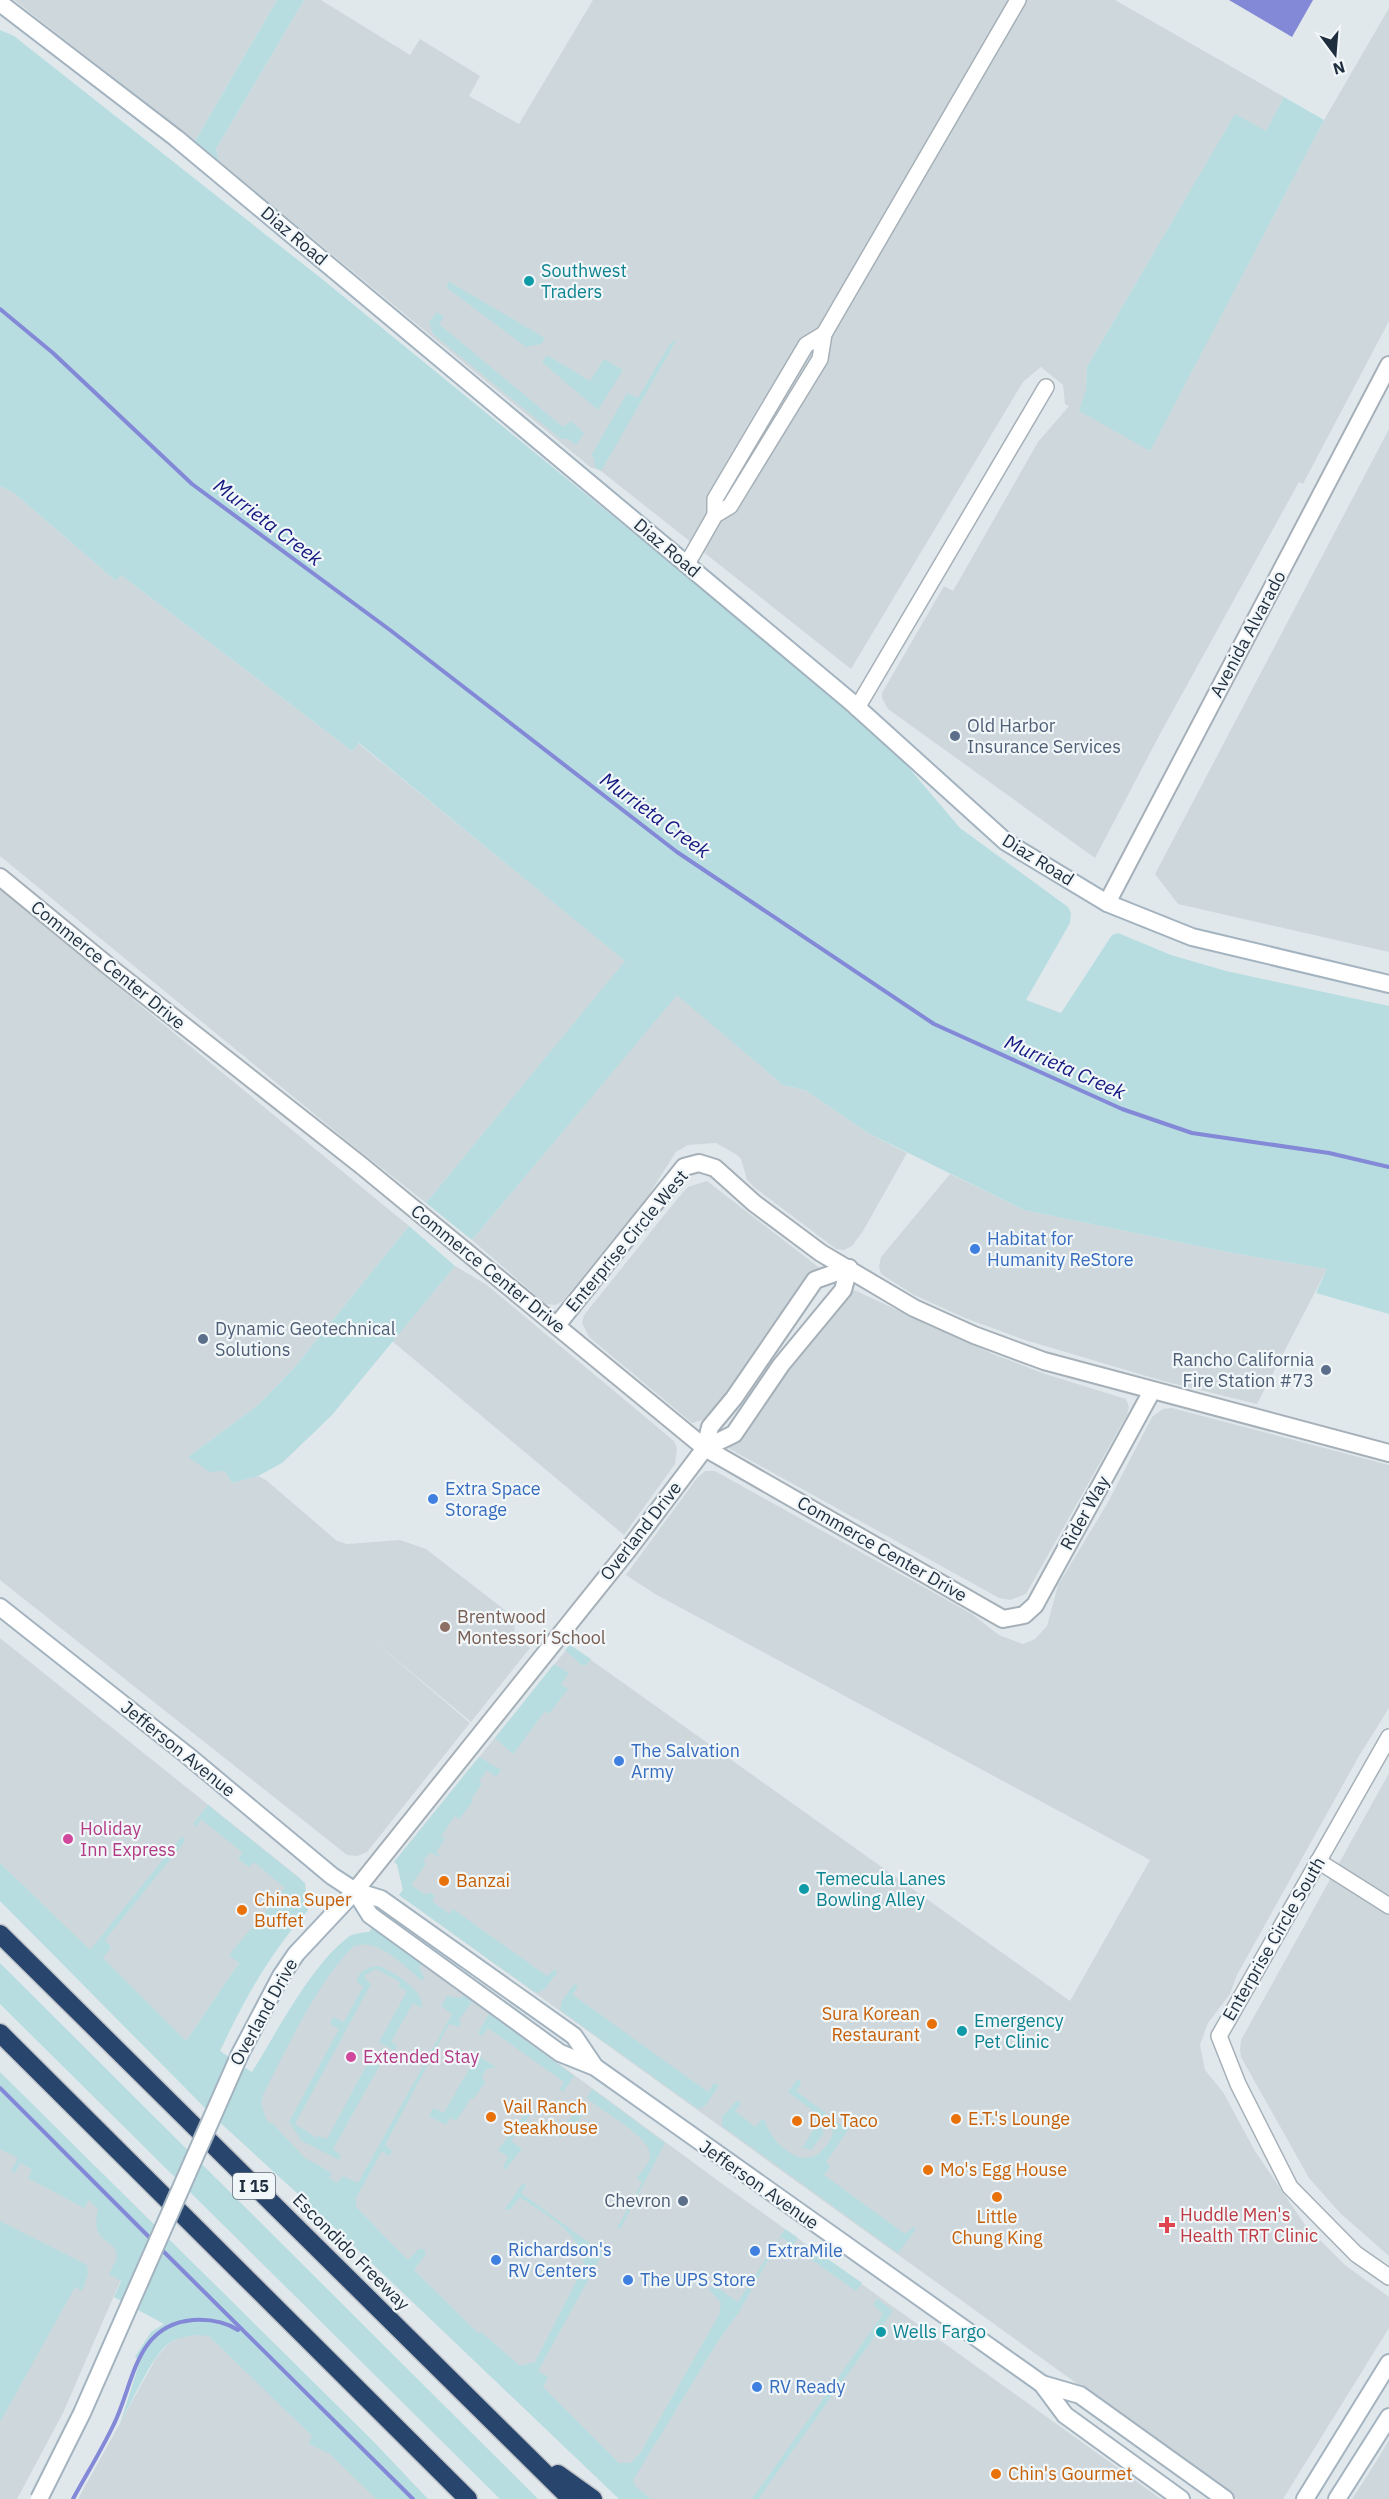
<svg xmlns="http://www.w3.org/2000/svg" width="1389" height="2499" font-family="'IBM Plex Sans',sans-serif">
  <rect width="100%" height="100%" fill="#e0e8ec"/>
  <!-- built -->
  <g fill="#ced8dc">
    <polygon points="14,0 277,0 195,141"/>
    <polygon points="304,0 321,0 410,55 420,39 480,76 469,96 519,124 593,0 1115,0 1284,97 1266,132 1235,115 1087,367 1086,390 1149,451 1324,120 1389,8 1389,321 1303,484 1299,482 1160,734 1095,858 888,709 882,698 882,693 944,586 953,591 1038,442 1069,406 1065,404 1063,385 1041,367 1023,382 851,669 601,471 590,467 219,161 216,149"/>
    <polygon points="1389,429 1389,952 1178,904 1155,874"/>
    <polygon points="0,486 14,493 116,581 121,575 352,751 358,743 626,961 426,1203 347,1141 0,856"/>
    <polygon points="0,890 409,1226 294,1368 258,1405 188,1457 225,1471 232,1483 258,1476 266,1480 337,1541 347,1544 400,1540 426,1549 515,1618 514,1637 530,1648 471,1722 368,1636 470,1723 367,1852 357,1856 347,1855 0,1580"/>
    <polygon points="677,994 783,1085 805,1090 868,1133 907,1153 863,1231 852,1246 844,1250 836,1249 755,1188 747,1180 741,1159 737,1155 716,1143 688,1145 676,1152 648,1196 562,1302 555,1305 546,1304 472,1240"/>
    <polygon points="950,1174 1024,1210 1227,1252 1327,1269 1257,1404 1163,1381 1025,1340 965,1318 914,1295 881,1274 879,1266 881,1257"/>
    <polygon points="707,1181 825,1272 706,1419 692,1423 589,1337 582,1323 584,1315 678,1198 688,1187"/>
    <polygon points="455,1266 487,1285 674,1441 677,1448 675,1464 624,1535 392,1341"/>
    <polygon points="854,1290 993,1354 1045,1374 1126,1399 1129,1407 1127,1415 1026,1594 1010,1600 999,1598 728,1448 726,1440"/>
    <polygon points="1172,1408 1389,1465 1389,1708 1359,1756 1237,1975 1230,1994 1208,2023 1200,2045 1205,2070 1223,2092 1255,2151 1305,2225 1345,2265 1389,2297 1389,2328 1283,2499 1237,2499 399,1895 403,1890 397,1864 394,1862 570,1645 1070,2001 1150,1860 655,1594 626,1575 697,1478 705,1471 715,1471 972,1614 999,1635 1023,1644 1035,1639 1047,1626 1058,1585 1107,1504 1152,1417 1163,1409"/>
    <polygon points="0,1638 301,1879 255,1939 184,2045 0,1863"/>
    <polygon points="1389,1773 1389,2256 1340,2213 1309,2178 1241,2057 1240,2049 1241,2040"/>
    <polygon points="373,1927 728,2188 1161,2499 645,2499 252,2110 321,1978 360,1933 369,1932"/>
    <polygon points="0,2099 136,2245 63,2413 17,2499 0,2499"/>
    <polygon points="209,2333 393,2499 78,2499 156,2358 168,2344 180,2337"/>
    <polygon points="1389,2440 1389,2499 1352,2499 1374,2465"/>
  </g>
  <!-- green -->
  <g fill="#b7dde0">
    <polygon points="277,0 304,0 216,149 219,161 195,141"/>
    <polygon points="0,30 14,36 327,283 859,717 892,748 960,828 1068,907 1071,913 1070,923 1026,1000 1061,1013 1112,935 1118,933 1171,955 1226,971 1389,1006 1389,1314 1316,1293 1327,1269 1227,1252 1024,1210 868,1133 805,1090 783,1085 677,995 472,1240 426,1203 625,961 359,743 352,751 121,575 116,581 14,493 0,486"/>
    <polygon points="1284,97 1324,120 1150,451 1079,411 1086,390 1087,367 1235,114 1266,131"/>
    <polygon points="448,281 545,338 541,344 526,347 447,288"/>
    <polygon points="437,312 444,317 439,324 563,427 571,421 584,433 576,445 568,439 561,439 433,334 429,322"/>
    <polygon points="677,339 601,471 595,467 594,458 591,456 627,393 638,398 670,344"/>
    <polygon points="547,355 590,381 604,359 623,370 598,410 542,362"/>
    <polygon points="409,1226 455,1266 332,1415 304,1442 282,1463 258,1476 232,1483 225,1471 210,1472 188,1457 258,1405 294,1368"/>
    <polygon points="570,1645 591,1659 586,1665 581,1665 565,1650"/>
    <polygon points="554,1664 569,1673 561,1684 568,1689 549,1714 545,1711 513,1754 495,1738"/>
    <polygon points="479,1757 501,1770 496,1777 487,1770 479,1781 482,1784 471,1799 473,1801 459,1819 455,1816 441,1836 445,1839 436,1852 439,1855 438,1857 430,1852 423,1861 426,1864 411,1885 426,1895 429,1892 435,1896 432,1901 449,1914 453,1909 547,1976 555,1969 557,1973 545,1989 536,1993 399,1895 403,1890 397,1864 394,1862"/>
    <path d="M208 1805 305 1883 308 1910C269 1955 245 1998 220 2051L232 2059 209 2112 0 1901V1863L90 1950 182 1836 185 1841 105 1940 111 1947 103 1958 186 2041 239 1963 229 1955 285 1888 254 1862 249 1867 238 1859 243 1853 201 1819 196 1827 193 1824Z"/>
    <path d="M373 1927 421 1964 419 1967 425 1979 421 1980C404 1966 379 1938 354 1946 318 1980 286 2050 263 2095L261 2104 267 2121 273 2124 305 2158 332 2173 329 2178 337 2183 343 2176 358 2183 452 2014 441 2006 447 1996 461 1998 463 1995 472 2002 459 2020 461 2024 459 2027 449 2024 385 2145 392 2151 389 2156 382 2151 356 2198V2207L408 2260 419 2249H424L426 2254 414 2270 478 2333 481 2332 520 2366 535 2362 584 2266C582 2232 546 2216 520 2197L510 2210 505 2209 523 2183 526 2185 521 2193 603 2253 538 2371 548 2377 543 2387 619 2463H631L641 2452 719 2315 721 2303 709 2289 713 2285 738 2302 785 2229 798 2238 793 2245 781 2237 739 2312 718 2341 633 2480 635 2486 651 2499H619L335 2228 214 2117 238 2063 252 2072C277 2032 310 1967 347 1938 352 1933 362 1933 369 1932Z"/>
    <polygon points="0,1963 538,2499 500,2499 0,2004"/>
    <path d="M378 1966C392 1971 425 1990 422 2008L413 2003 391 2042 397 2045 395 2051 379 2042 407 1991 398 1986 400 1982 376 1969 365 1975 366 1980 371 1984 295 2124 317 2138 319 2136 327 2139 372 2055 382 2061 333 2149 341 2155 339 2160 302 2141 289 2122 339 2029 330 2024 333 2017 344 2022 363 1987 357 1982C357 1972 368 1967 378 1966Z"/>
    <polygon points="574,1984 578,1986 573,1995 708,2092 714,2083 719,2085 706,2105 698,2109 560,2010 562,2001"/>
    <polygon points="489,2014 574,2076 563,2092 560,2089 564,2082 488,2028 482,2036 478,2033"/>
    <polygon points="477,2055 496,2067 487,2069 482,2076 485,2083 473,2099 471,2098 456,2121 450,2117 446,2125 429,2116 433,2108 444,2113"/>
    <path d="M0 2072 373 2441 428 2499H376L330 2454 309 2444 312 2436 209 2336C197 2334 178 2336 168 2344 152 2356 130 2405 120 2424L140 2361 135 2357 151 2332 164 2324 114 2297 121 2281 109 2274C111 2269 117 2261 117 2256 117 2238 89 2245 98 2209L89 2200 84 2208 28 2178 32 2169 20 2163 15 2173 11 2171 18 2158 0 2149Z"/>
    <path d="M800 2080 801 2084 796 2091 845 2128 852 2119 854 2121 826 2162 830 2167 824 2175 905 2234 913 2227 916 2229 898 2253 722 2126V2117L737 2100 741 2104 735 2111 755 2127 761 2120H765C770 2143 805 2174 824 2148 828 2143 832 2139 833 2132L828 2122 788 2092 796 2081Z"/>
    <path d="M592 2089 665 2143 620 2229 617 2228 642 2183 637 2178C641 2172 648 2165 650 2158 655 2138 600 2111 587 2098Z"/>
    <polygon points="581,2104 588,2107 569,2132 566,2130 561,2138 558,2135"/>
    <polygon points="530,2107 534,2110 511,2141 522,2149 505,2170 503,2167 508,2157 498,2150"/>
    <polygon points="818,2122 824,2133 811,2150 799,2147 803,2147"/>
    <polygon points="0,2221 87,2265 88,2274 82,2291 75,2287 0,2422"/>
    <polygon points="815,2250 862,2283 856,2291 809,2258"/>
    <polygon points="878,2299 893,2311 758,2499 752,2499 883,2314 873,2304"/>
  </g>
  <!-- water -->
  <polygon fill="#8388d7" points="1229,0 1313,0 1292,37"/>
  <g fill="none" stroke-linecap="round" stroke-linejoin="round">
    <!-- stream -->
    <g stroke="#8388d7" stroke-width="4">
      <polyline points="0,309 53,353 192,484 390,630 677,852 934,1024 1122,1109 1192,1133 1329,1153 1389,1167"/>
      <polyline points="0,2088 153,2241"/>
      <polyline points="160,2248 413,2499"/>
      <path d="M73 2499C86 2475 101 2451 113 2426 134 2385 134 2325 193 2320 210 2319 224 2321 238 2330"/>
    </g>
    <defs>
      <g id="minor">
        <polyline points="715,515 715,499 806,345 824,334"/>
        <polyline points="687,564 715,515 730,506 820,359 824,334 1018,0"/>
        <polyline points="857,708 1046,387"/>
        <polyline points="1389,1737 1219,2036 1238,2084 1290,2187 1356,2254 1389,2277"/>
        <polyline points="1318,1861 1389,1906"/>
      </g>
      <g id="tertiary">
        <polyline points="0,877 112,969 362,1166 705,1448 1003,1619 1024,1615 1035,1605 1152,1391"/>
        <polyline points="1107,903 1389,365"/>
        <polyline points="557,1325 684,1167 699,1163 715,1168 754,1203 821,1253 914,1308 974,1335 1044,1361 1389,1453"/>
        <polyline points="705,1448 710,1427 734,1398 815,1280 849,1268"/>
        <polyline points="355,1891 628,1550 705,1448 734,1434 781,1365 843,1290 849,1268"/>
      </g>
      <g id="secondary">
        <polyline points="0,3 176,138 411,334 850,701 1006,842 1107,903 1192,937 1389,984"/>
        <polyline points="0,1607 187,1755 332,1876 355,1891 381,1899 574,2036 595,2067"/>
        <polyline points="355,1891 370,1915 560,2053 595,2067 1042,2384 1080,2395 1225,2499"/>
        <polyline points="240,2054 281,1976 296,1954 355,1891"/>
        <polyline points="1042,2384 1065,2415 1181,2499"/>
        <polyline points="1305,2499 1389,2363"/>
        <polyline points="1337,2499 1389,2417"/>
      </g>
      <g id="motorway">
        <polyline points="0,1934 571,2499"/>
        <polyline points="0,2033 468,2499"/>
        <polyline points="558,2474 593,2499"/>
      </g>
    </defs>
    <!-- minor casing -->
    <use href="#minor" stroke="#a6b0b8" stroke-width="18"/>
    <!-- tertiary casing -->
    <use href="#tertiary" stroke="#a6b0b8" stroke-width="20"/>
    <!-- secondary casing -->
    <use href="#secondary" stroke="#a3b3bf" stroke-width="20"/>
    <!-- motorway casing -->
    <use href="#motorway" stroke="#c0c4c9" stroke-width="21"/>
    <!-- minor -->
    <use href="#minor" stroke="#fff" stroke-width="15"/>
    <!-- tertiary -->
    <use href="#tertiary" stroke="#fff" stroke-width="16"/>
    <!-- secondary -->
    <use href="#secondary" stroke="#fff" stroke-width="16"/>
    <!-- motorway -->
    <use href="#motorway" stroke="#28456d" stroke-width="18"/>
    <defs>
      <polyline id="secondary-bridge" points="39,2499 82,2413 240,2054"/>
    </defs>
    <!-- secondary-bridge casing -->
    <use href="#secondary-bridge" stroke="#a3b3bf" stroke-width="20" stroke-linecap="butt"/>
    <!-- secondary-bridge -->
    <use href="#secondary-bridge" stroke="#fff" stroke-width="16"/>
  </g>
  <!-- markers -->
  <g fill="#0f9aa8" stroke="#f1f6f9" stroke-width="2">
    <circle cx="529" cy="281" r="6"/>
    <circle cx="804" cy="1889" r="6"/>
    <circle cx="962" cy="2031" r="6"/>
    <circle cx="881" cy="2332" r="6"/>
  </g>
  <g fill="#5c6f8a" stroke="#f1f6f9" stroke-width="2">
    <circle cx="955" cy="736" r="6"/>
    <circle cx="203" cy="1339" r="6"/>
    <circle cx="1326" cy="1370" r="6"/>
    <circle cx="683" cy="2201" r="6"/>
  </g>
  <g fill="#3f7fe0" stroke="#f1f6f9" stroke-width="2">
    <circle cx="975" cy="1249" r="6"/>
    <circle cx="433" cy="1499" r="6"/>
    <circle cx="619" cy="1761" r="6"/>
    <circle cx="755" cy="2251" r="6"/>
    <circle cx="496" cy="2260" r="6"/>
    <circle cx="628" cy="2280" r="6"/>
    <circle cx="757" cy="2387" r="6"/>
  </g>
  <circle fill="#8d6e63" stroke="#f1f6f9" stroke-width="2" cx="445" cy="1627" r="6"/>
  <g fill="#d1479c" stroke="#f1f6f9" stroke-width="2">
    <circle cx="68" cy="1839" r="6"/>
    <circle cx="351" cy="2057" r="6"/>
  </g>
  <g fill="#e8710a" stroke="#f1f6f9" stroke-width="2">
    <circle cx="444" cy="1881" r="6"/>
    <circle cx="242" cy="1910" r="6"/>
    <circle cx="932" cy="2024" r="6"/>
    <circle cx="491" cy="2117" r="6"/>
    <circle cx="956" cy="2119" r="6"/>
    <circle cx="797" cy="2121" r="6"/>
    <circle cx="928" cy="2170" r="6"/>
    <circle cx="997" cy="2197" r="6"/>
    <circle cx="996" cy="2474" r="6"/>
  </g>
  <path fill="#e0444e" stroke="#f1f6f9" stroke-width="2" d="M1164 2216h6v6h6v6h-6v6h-6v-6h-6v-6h6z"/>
  <g text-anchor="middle" stroke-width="4.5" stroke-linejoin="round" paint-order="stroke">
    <!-- shield labels -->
    <rect fill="#f1f6f9" stroke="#5e6a76" stroke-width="1.5" x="233" y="2173" width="42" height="26" rx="4.5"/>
    <g font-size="16" font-weight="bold" fill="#1f2e3e">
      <text x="254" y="2192">I 15</text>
    </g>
    <!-- street labels -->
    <g font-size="18" fill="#1f2e3e" stroke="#f1f6f9">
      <text transform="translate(294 236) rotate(40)" y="6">Diaz Road</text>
      <text transform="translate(667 548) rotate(40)" y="6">Diaz Road</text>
      <text transform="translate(1248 634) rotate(-62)" y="6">Avenida Alvarado</text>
      <text transform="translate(1038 860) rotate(32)" y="6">Diaz Road</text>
      <text transform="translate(108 965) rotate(39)" y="6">Commerce Center Drive</text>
      <text transform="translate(627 1241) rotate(-50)" y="6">Enterprise Circle West</text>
      <text transform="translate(488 1269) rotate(39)" y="6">Commerce Center Drive</text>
      <text transform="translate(1085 1513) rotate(-61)" y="6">Rider Way</text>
      <text transform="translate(641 1531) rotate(-52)" y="6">Overland Drive</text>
      <text transform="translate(882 1549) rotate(30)" y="6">Commerce Center Drive</text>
      <text transform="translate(178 1749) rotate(39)" y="6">Jefferson Avenue</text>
      <text transform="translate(1274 1939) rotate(-60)" y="6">Enterprise Circle South</text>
      <text transform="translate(264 2012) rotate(-61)" y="6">Overland Drive</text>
      <text transform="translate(759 2185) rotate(35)" y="6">Jefferson Avenue</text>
      <text transform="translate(351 2252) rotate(45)" y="6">Escondido Freeway</text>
    </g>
    <!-- culture labels -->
    <g font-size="18" fill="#0d838f" stroke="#f1f6f9" text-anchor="start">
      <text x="541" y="277">Southwest<tspan x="541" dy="21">Traders</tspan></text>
      <text x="816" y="1885">Temecula Lanes<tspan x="816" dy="21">Bowling Alley</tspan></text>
      <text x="974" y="2027">Emergency<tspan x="974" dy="21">Pet Clinic</tspan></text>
      <text x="893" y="2338">Wells Fargo</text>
    </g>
    <!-- service labels -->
    <g font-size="18" fill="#4e5e75" stroke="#f1f6f9" text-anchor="start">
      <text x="967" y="732">Old Harbor<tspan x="967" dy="21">Insurance Services</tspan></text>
      <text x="215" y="1335">Dynamic Geotechnical<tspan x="215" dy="21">Solutions</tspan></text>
      <text x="1314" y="1366" text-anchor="end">Rancho California<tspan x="1314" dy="21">Fire Station #73</tspan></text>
      <text x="671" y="2207" text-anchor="end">Chevron</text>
    </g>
    <!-- shop labels -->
    <g font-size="18" fill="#366cbe" stroke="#f1f6f9" text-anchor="start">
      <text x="987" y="1245">Habitat for<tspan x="987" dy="21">Humanity ReStore</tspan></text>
      <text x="445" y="1495">Extra Space<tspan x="445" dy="21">Storage</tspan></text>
      <text x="631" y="1757">The Salvation<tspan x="631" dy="21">Army</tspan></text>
      <text x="508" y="2256">Richardson's<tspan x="508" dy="21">RV Centers</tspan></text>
      <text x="767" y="2257">ExtraMile</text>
      <text x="640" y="2286">The UPS Store</text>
      <text x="769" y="2393">RV Ready</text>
    </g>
    <!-- education labels -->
    <g font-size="18" fill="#785e54" stroke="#f1f6f9" text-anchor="start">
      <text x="457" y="1623">Brentwood<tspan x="457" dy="21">Montessori School</tspan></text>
    </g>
    <!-- hotel labels -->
    <g font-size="18" fill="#b23c85" stroke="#f1f6f9" text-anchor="start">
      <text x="80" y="1835">Holiday<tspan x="80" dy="21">Inn Express</tspan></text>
      <text x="363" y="2063">Extended Stay</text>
    </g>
    <!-- food labels -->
    <g font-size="18" fill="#c56008" stroke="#f1f6f9" text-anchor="start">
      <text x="456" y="1887">Banzai</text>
      <text x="254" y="1906">China Super<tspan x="254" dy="21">Buffet</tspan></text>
      <text x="920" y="2020" text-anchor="end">Sura Korean<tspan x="920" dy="21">Restaurant</tspan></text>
      <text x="503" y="2113">Vail Ranch<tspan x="503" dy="21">Steakhouse</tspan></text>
      <text x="968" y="2125">E.T.'s Lounge</text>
      <text x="809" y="2127">Del Taco</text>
      <text x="940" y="2176">Mo's Egg House</text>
      <text x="997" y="2223" text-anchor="middle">Little<tspan x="997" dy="21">Chung King</tspan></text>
      <text x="1008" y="2480">Chin's Gourmet</text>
    </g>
    <!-- health labels -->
    <g font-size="18" fill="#be3a42" stroke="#f1f6f9" text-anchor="start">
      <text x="1180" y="2221">Huddle Men's<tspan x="1180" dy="21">Health TRT Clinic</tspan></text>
    </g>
    <!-- water labels -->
    <g font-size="20" font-style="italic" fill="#141980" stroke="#f1f6f9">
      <text transform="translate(268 522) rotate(37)" y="7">Murrieta Creek</text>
      <text transform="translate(655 815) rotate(36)" y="7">Murrieta Creek</text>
      <text transform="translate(1065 1067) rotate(24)" y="7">Murrieta Creek</text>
    </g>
  </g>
  <!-- north arrow -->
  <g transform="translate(1335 54) rotate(164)" stroke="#f1f6f9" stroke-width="4.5" paint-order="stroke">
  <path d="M0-4.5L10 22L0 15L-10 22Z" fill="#1f2e3e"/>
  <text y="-9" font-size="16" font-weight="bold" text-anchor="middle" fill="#1f2e3e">N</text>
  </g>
</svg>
